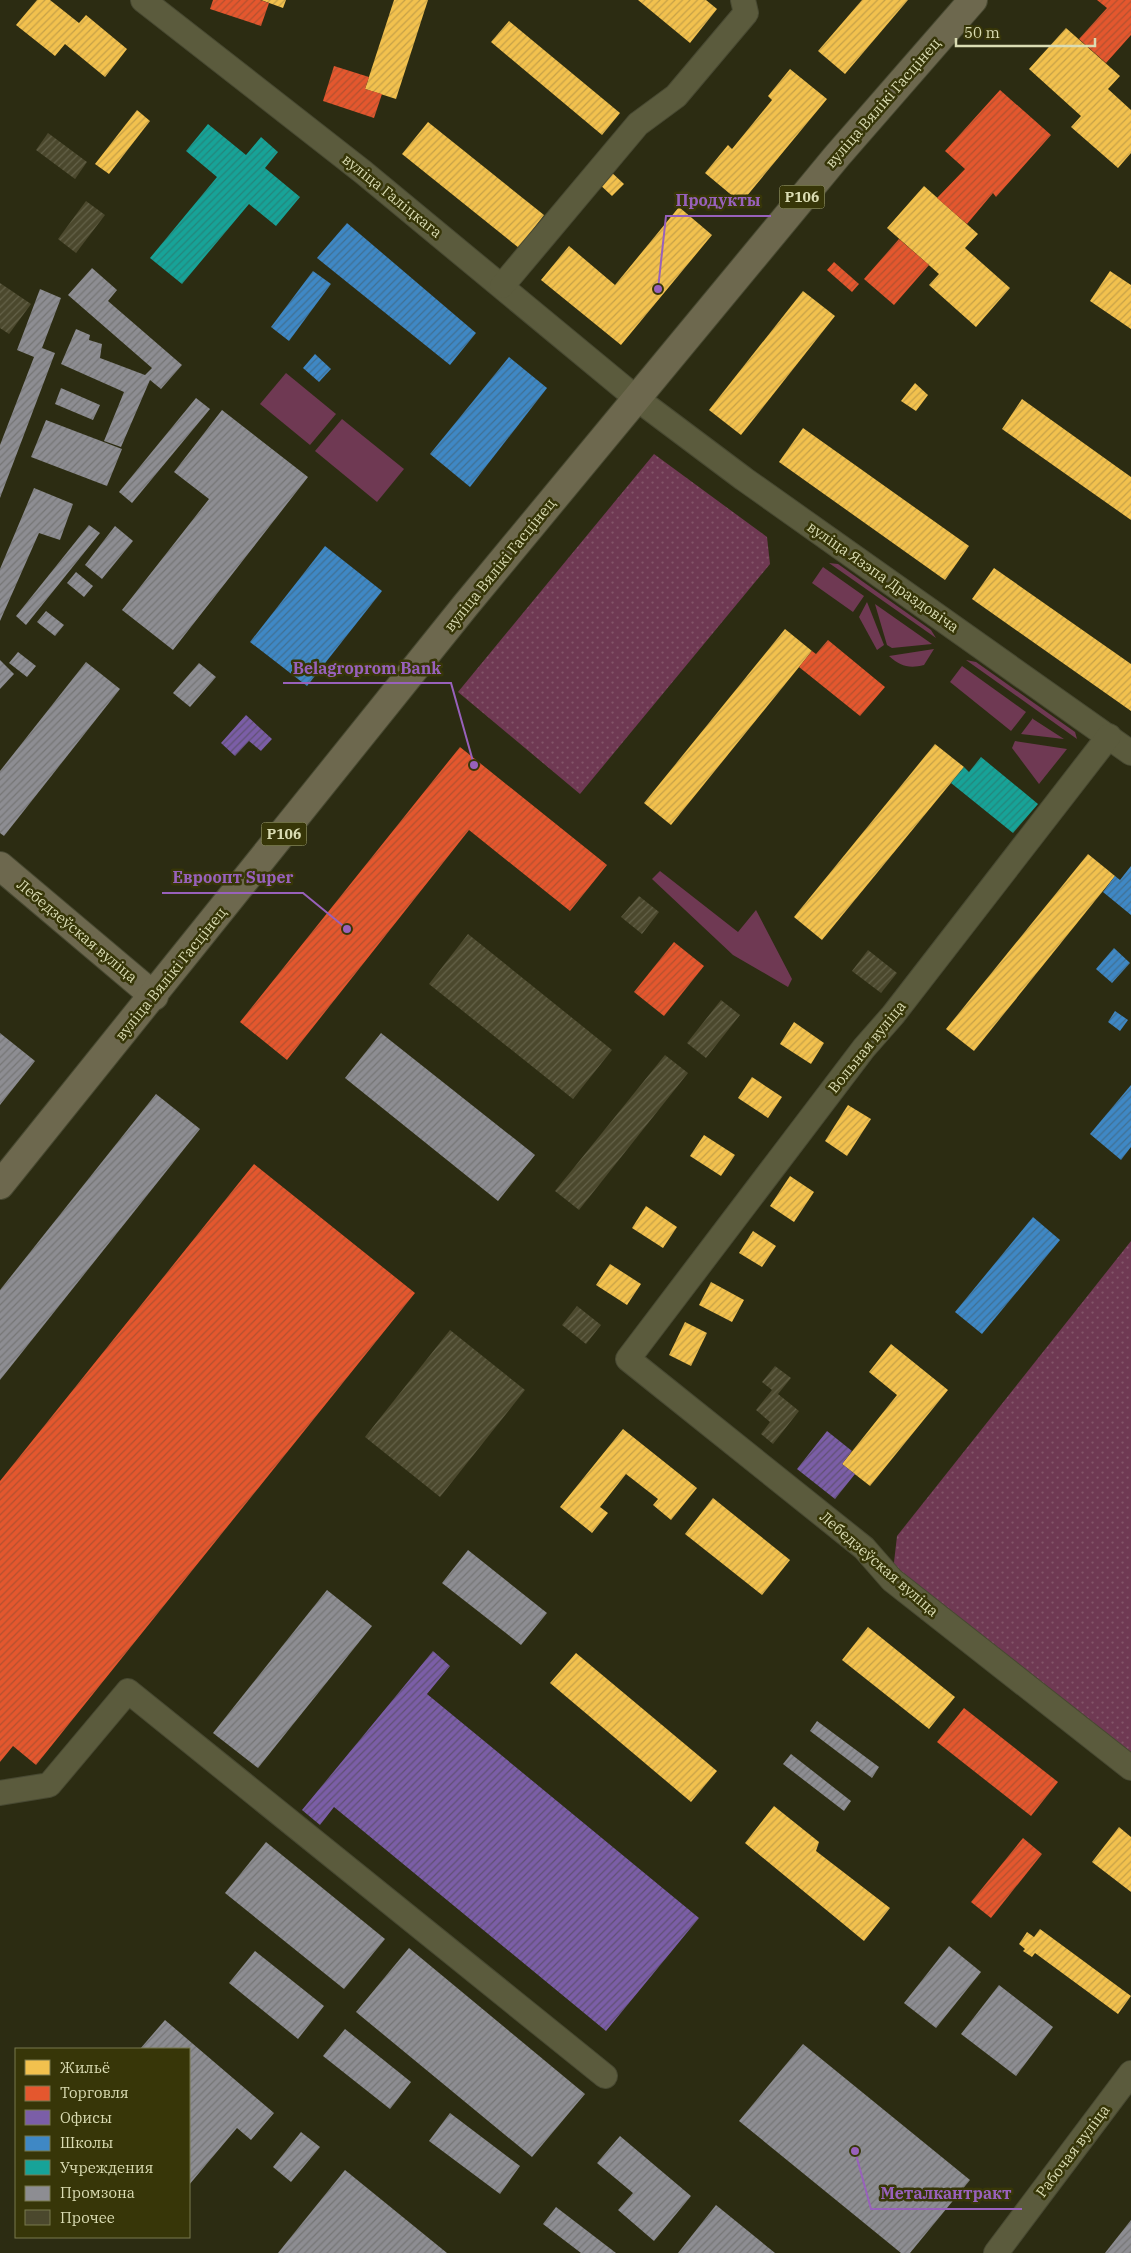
<svg xmlns="http://www.w3.org/2000/svg" width="1131" height="2253" font-family="'IBM Plex Serif',serif">
  <defs>
    <pattern id="park-dots" width="8" height="8" patternUnits="userSpaceOnUse" patternTransform="scale(1.25)"><rect width="8" height="8" fill="#6f3953"/><path d="M2 2h.1M6 6h.1" fill="none" stroke="#835569" stroke-width="1.8" stroke-linecap="round"/></pattern>
    <pattern id="homes-hatch" width="6" height="6" patternUnits="userSpaceOnUse" patternTransform="scale(1.25)"><rect width="6" height="6" fill="#f2c14e"/><path d="M-1 1l2-2M0 6l6-6M5 7l2-2" fill="none" stroke="#c6a148"/></pattern>
    <pattern id="shops-hatch" width="6" height="6" patternUnits="userSpaceOnUse" patternTransform="scale(1.25)"><rect width="6" height="6" fill="#e4572e"/><path d="M-1 1l2-2M0 6l6-6M5 7l2-2" fill="none" stroke="#b35130"/></pattern>
    <pattern id="offices-hatch" width="6" height="6" patternUnits="userSpaceOnUse" patternTransform="scale(1.25)"><rect width="6" height="6" fill="#7b5ea7"/><path d="M-1 1l2-2M0 6l6-6M5 7l2-2" fill="none" stroke="#615174"/></pattern>
    <pattern id="schools-hatch" width="6" height="6" patternUnits="userSpaceOnUse" patternTransform="scale(1.25)"><rect width="6" height="6" fill="#3f88c5"/><path d="M-1 1l2-2M0 6l6-6M5 7l2-2" fill="none" stroke="#407093"/></pattern>
    <pattern id="public-hatch" width="6" height="6" patternUnits="userSpaceOnUse" patternTransform="scale(1.25)"><rect width="6" height="6" fill="#17a398"/><path d="M-1 1l2-2M0 6l6-6M5 7l2-2" fill="none" stroke="#24867b"/></pattern>
    <pattern id="industry-hatch" width="6" height="6" patternUnits="userSpaceOnUse" patternTransform="scale(1.25)"><rect width="6" height="6" fill="#8d8d92"/><path d="M-1 1l2-2M0 6l6-6M5 7l2-2" fill="none" stroke="#767676"/></pattern>
    <pattern id="building-hatch" width="6" height="6" patternUnits="userSpaceOnUse" patternTransform="scale(1.25)"><rect width="6" height="6" fill="#4b482d"/><path d="M-1 1l2-2M0 6l6-6M5 7l2-2" fill="none" stroke="#646249"/></pattern>
  </defs>
  <rect width="100%" height="100%" fill="#2c2c12"/>
  <!-- green -->
  <g fill="#6f3953">
    <polygon points="286,373 336,414 310,445 260,404"/>
    <polygon points="342,419 404,469 377,502 315,451"/>
    <polygon points="829,563 838,564 931,630 936,638"/>
    <polygon points="823,567 864,596 853,612 812,583"/>
    <polygon points="867,602 884,645 877,650 859,617"/>
    <polygon points="875,604 932,644 892,648 887,645"/>
    <path d="M934 649 924 665C909 669 900 666 889 656Z"/>
    <polygon points="966,660 976,662 1075,732 1077,739"/>
    <polygon points="962,666 1026,712 1011,731 950,682"/>
    <polygon points="1033,718 1033,719 1064,739 1021,734"/>
    <polygon points="1015,741 1067,749 1039,784 1012,748"/>
    <polygon points="660,871 738,932 756,910 792,979 788,987 733,955 652,879"/>
  </g>
  <!-- park -->
  <g fill="url(#park-dots)">
    <polygon points="654,454 767,537 770,564 580,794 458,692"/>
    <polygon points="1131,1241 1131,1768 892,1580 897,1536"/>
  </g>
  <!-- homes -->
  <g fill="url(#homes-hatch)">
    <polygon points="37,0 50,0 79,23 86,15 127,49 105,77 65,44 55,56 16,25"/>
    <polygon points="261,0 286,0 283,8"/>
    <polygon points="394,0 428,0 396,99 365,89"/>
    <polygon points="638,0 706,0 717,9 690,43"/>
    <polygon points="862,0 908,0 845,74 818,51"/>
    <polygon points="509,21 620,113 602,135 491,42"/>
    <polygon points="1066,28 1120,76 1108,89 1131,110 1131,153 1118,168 1071,127 1081,116 1029,69"/>
    <polygon points="790,69 827,99 741,203 705,173 728,145 732,149 772,100 768,96"/>
    <polygon points="137,110 150,121 109,174 95,164"/>
    <polygon points="428,122 544,215 519,248 402,154"/>
    <polygon points="609,170 624,184 612,196 597,182"/>
    <polygon points="924,186 978,234 965,248 1010,288 976,327 929,285 939,274 887,228"/>
    <polygon points="679,207 712,235 621,345 541,280 569,246 615,285"/>
    <polygon points="1110,271 1131,285 1131,329 1090,301"/>
    <polygon points="803,291 835,316 741,435 709,410"/>
    <polygon points="915,383 928,395 916,411 901,401"/>
    <polygon points="1022,399 1131,477 1131,520 1002,429"/>
    <polygon points="803,428 969,546 945,580 779,462"/>
    <polygon points="994,568 1131,664 1131,711 972,599"/>
    <polygon points="785,629 812,651 671,825 644,803"/>
    <polygon points="935,744 964,767 822,940 794,917"/>
    <polygon points="1088,854 1115,876 974,1051 946,1029"/>
    <polygon points="794,1022 824,1043 811,1064 780,1044"/>
    <polygon points="752,1077 782,1097 768,1118 738,1098"/>
    <polygon points="848,1105 871,1119 847,1156 825,1141"/>
    <polygon points="704,1135 735,1155 721,1176 690,1156"/>
    <polygon points="790,1176 814,1192 794,1222 770,1206"/>
    <polygon points="646,1206 677,1227 663,1248 632,1228"/>
    <polygon points="753,1231 776,1246 762,1267 739,1253"/>
    <polygon points="610,1264 641,1284 627,1305 596,1285"/>
    <polygon points="711,1282 744,1300 732,1322 699,1305"/>
    <polygon points="685,1322 707,1333 691,1366 669,1355"/>
    <polygon points="891,1344 948,1390 870,1486 842,1464 897,1395 869,1372"/>
    <polygon points="623,1429 697,1488 671,1520 653,1505 658,1499 626,1474 600,1507 608,1513 592,1533 560,1507"/>
    <polygon points="713,1498 790,1560 762,1595 685,1534"/>
    <polygon points="868,1627 955,1697 929,1729 842,1660"/>
    <polygon points="576,1653 717,1771 691,1802 550,1683"/>
    <polygon points="774,1806 819,1842 816,1851 890,1908 864,1941 745,1843"/>
    <polygon points="1119,1827 1131,1837 1131,1892 1092,1862"/>
    <polygon points="1040,1929 1131,1996 1118,2014 1035,1953 1032,1957 1023,1951 1025,1949 1019,1944 1027,1932 1034,1937"/>
  </g>
  <!-- shops -->
  <g fill="url(#shops-hatch)">
    <polygon points="213,0 260,0 269,3 261,26 210,9"/>
    <polygon points="1097,0 1131,0 1131,35 1106,63 1079,39 1107,8"/>
    <polygon points="334,66 369,77 365,89 382,94 374,118 323,101"/>
    <polygon points="1000,90 1051,135 996,197 993,193 967,224 937,198 965,169 945,151"/>
    <polygon points="899,239 929,265 894,305 864,279"/>
    <polygon points="834,262 859,284 852,292 827,270"/>
    <polygon points="828,640 885,687 860,716 799,667 812,651 816,654"/>
    <polygon points="460,747 607,865 570,911 469,830 287,1060 240,1022"/>
    <polygon points="674,942 704,966 664,1016 634,992"/>
    <polygon points="254,1164 415,1293 36,1765 13,1746 0,1762 0,1481"/>
    <polygon points="964,1708 1058,1782 1031,1816 937,1742"/>
    <polygon points="1023,1838 1042,1854 991,1918 971,1902"/>
  </g>
  <!-- offices -->
  <g fill="url(#offices-hatch)">
    <polygon points="246,715 272,739 261,751 249,741 235,756 221,743"/>
    <polygon points="827,1431 852,1451 842,1464 855,1474 835,1499 797,1469"/>
    <polygon points="433,1651 450,1666 427,1694 699,1918 606,2031 334,1807 320,1825 302,1810"/>
  </g>
  <!-- schools -->
  <g fill="url(#schools-hatch)">
    <polygon points="347,223 476,333 450,365 317,258"/>
    <polygon points="313,271 331,284 289,341 271,327"/>
    <polygon points="315,354 331,369 319,382 303,368"/>
    <polygon points="509,357 547,388 470,487 430,454"/>
    <polygon points="325,546 382,591 307,686 250,642"/>
    <polygon points="1131,866 1131,915 1103,892 1115,876 1120,880"/>
    <polygon points="1114,948 1130,963 1112,983 1096,969"/>
    <polygon points="1115,1011 1128,1020 1120,1031 1108,1022"/>
    <polygon points="1131,1085 1131,1147 1121,1160 1090,1134"/>
    <polygon points="1033,1217 1060,1240 982,1334 955,1312"/>
  </g>
  <!-- public -->
  <g fill="url(#public-hatch)">
    <polygon points="208,124 246,155 261,137 278,152 265,168 300,197 276,226 249,204 182,284 150,258 217,177 186,151"/>
    <polygon points="981,757 1038,804 1013,833 951,783 964,767 969,772"/>
  </g>
  <!-- industry -->
  <g fill="url(#industry-hatch)">
    <polygon points="92,268 117,290 108,301 182,365 161,389 150,380 121,447 104,441 124,392 61,364 76,329 90,335 89,340 102,344 100,358 145,375 152,368 68,295"/>
    <polygon points="40,289 61,298 42,348 55,353 0,498 0,445 34,357 17,350"/>
    <polygon points="61,388 100,405 93,420 55,404"/>
    <polygon points="196,398 210,409 132,503 119,492"/>
    <polygon points="222,410 308,477 173,650 122,610 209,499 174,472"/>
    <polygon points="46,420 122,449 107,486 31,457"/>
    <polygon points="34,488 73,504 60,540 39,533 0,621 0,569"/>
    <polygon points="89,525 100,533 26,625 16,616"/>
    <polygon points="115,526 133,541 102,579 85,565"/>
    <polygon points="76,572 93,586 84,597 67,583"/>
    <polygon points="46,611 64,625 55,636 37,622"/>
    <polygon points="18,652 36,666 27,677 9,663"/>
    <polygon points="0,660 14,674 0,689"/>
    <polygon points="86,662 120,689 4,836 0,833 0,771"/>
    <polygon points="199,663 216,677 190,707 173,693"/>
    <polygon points="0,1033 35,1061 0,1105"/>
    <polygon points="381,1033 535,1155 498,1201 345,1078"/>
    <polygon points="156,1094 200,1129 0,1380 0,1290"/>
    <polygon points="468,1550 547,1613 521,1645 442,1583"/>
    <polygon points="327,1590 372,1626 258,1768 213,1733"/>
    <polygon points="817,1721 879,1767 872,1778 810,1731"/>
    <polygon points="791,1754 851,1801 844,1811 783,1764"/>
    <polygon points="266,1842 385,1939 344,1989 225,1893"/>
    <polygon points="949,1946 981,1972 936,2028 904,2003"/>
    <polygon points="409,1948 585,2094 532,2157 356,2012"/>
    <polygon points="255,1951 324,2006 298,2039 229,1983"/>
    <polygon points="999,1985 1053,2027 1016,2076 961,2034"/>
    <polygon points="165,2020 274,2113 251,2140 237,2128 189,2185 189,2049 140,2049"/>
    <polygon points="345,2029 411,2082 390,2109 323,2056"/>
    <polygon points="803,2044 970,2180 910,2253 901,2253 739,2121"/>
    <polygon points="450,2113 520,2166 500,2194 429,2141"/>
    <polygon points="301,2132 320,2147 291,2182 273,2167"/>
    <polygon points="620,2136 691,2196 654,2241 618,2210 633,2193 597,2163"/>
    <polygon points="345,2170 447,2253 278,2253"/>
    <polygon points="716,2205 775,2253 678,2253"/>
    <polygon points="556,2207 616,2253 581,2253 543,2224"/>
    <polygon points="1131,2220 1131,2253 1105,2253"/>
  </g>
  <!-- building -->
  <g fill="url(#building-hatch)">
    <polygon points="48,133 87,162 75,179 36,150"/>
    <polygon points="86,201 105,215 76,253 58,239"/>
    <polygon points="0,283 31,304 9,334 0,328"/>
    <polygon points="639,896 659,912 642,934 621,917"/>
    <polygon points="468,934 612,1050 573,1099 429,984"/>
    <polygon points="868,950 897,973 881,993 852,971"/>
    <polygon points="721,1000 740,1015 706,1058 687,1043"/>
    <polygon points="665,1055 688,1073 579,1210 555,1191"/>
    <polygon points="577,1306 601,1325 586,1344 562,1325"/>
    <polygon points="450,1330 525,1390 440,1497 365,1437"/>
    <polygon points="775,1366 791,1378 778,1394 799,1411 773,1444 761,1434 770,1422 756,1410 772,1390 762,1382"/>
  </g>
  <g fill="none" stroke-linecap="round" stroke-linejoin="round">
    <defs>
      <g id="minor">
        <polyline points="143,0 363,172 636,398 744,479 1131,753"/>
        <polyline points="502,286 638,124 676,96 746,13 743,0"/>
        <polyline points="1109,736 893,1015 864,1048 628,1359 864,1548 892,1580 1131,1768"/>
        <polyline points="0,1793 49,1785 128,1691 605,2076"/>
        <polyline points="996,2253 1131,2073"/>
      </g>
      <g id="major">
        <polyline points="0,866 154,996"/>
        <polyline points="0,1185 465,606 837,156 973,0"/>
      </g>
    </defs>
    <!-- minor casing -->
    <use href="#minor" stroke="#484932" stroke-width="26"/>
    <!-- major casing -->
    <use href="#major" stroke="#484932" stroke-width="30"/>
    <!-- minor -->
    <use href="#minor" stroke="#5b5b3d" stroke-width="24"/>
    <!-- major -->
    <use href="#major" stroke="#6d684e" stroke-width="28"/>
  </g>
  <g text-anchor="middle" stroke-width="5" stroke-linejoin="round" paint-order="stroke">
    <!-- shield labels -->
    <g fill="#373608" stroke="#a9aa80" stroke-width="1">
      <rect x="779.5" y="185.5" width="45" height="23" rx="4"/>
      <rect x="261.5" y="822.5" width="45" height="23" rx="4"/>
    </g>
    <g font-size="14" font-weight="bold" fill="#dadcb3">
      <text x="802" y="202">Р106</text>
      <text x="284" y="839">Р106</text>
    </g>
    <!-- street labels -->
    <g font-size="15" fill="#dadcb3" stroke="#373608">
      <text transform="translate(883 103) rotate(-49)" y="5">вуліца Вялікі Гасцінец</text>
      <text transform="translate(392 196) rotate(39)" y="5">вуліца Галіцкага</text>
      <text transform="translate(500 565) rotate(-51)" y="5">вуліца Вялікі Гасцінец</text>
      <text transform="translate(883 577) rotate(35)" y="5">вуліца Язэпа Драздовіча</text>
      <text transform="translate(77 931) rotate(40)" y="5">Лебедзеўская вуліца</text>
      <text transform="translate(171 974) rotate(-51)" y="5">вуліца Вялікі Гасцінец</text>
      <text transform="translate(867 1047) rotate(-51)" y="5">Вольная вуліца</text>
      <text transform="translate(879 1564) rotate(41)" y="5">Лебедзеўская вуліца</text>
      <text transform="translate(1073 2151) rotate(-53)" y="5">Рабочая вуліца</text>
    </g>
  </g>
  <!-- callouts -->
  <path fill="none" stroke="#9861bb" stroke-width="2" d="M658 289L666 216H771M474 765L451 683H283M347 929L303 893H162M855 2151L871 2209H1022"/>
  <g fill="#9861bb" stroke="#373608" stroke-width="2">
    <circle cx="658" cy="289" r="5"/>
    <circle cx="474" cy="765" r="5"/>
    <circle cx="347" cy="929" r="5"/>
    <circle cx="855" cy="2151" r="5"/>
  </g>
  <g font-size="16" text-anchor="middle" font-weight="bold" fill="#9861bb" stroke="#373608" stroke-width="5" stroke-linejoin="round" paint-order="stroke">
    <text x="718" y="206">Продукты</text>
    <text x="367" y="674">Belagroprom Bank</text>
    <text x="233" y="883">Евроопт Super</text>
    <text x="946" y="2199">Металкантракт</text>
  </g>
  <!-- legend -->
  <rect x="15" y="2048" width="175" height="190" fill="#373608" stroke="#78784c"/>
  <rect x="25" y="2060" width="25" height="15" fill="#f2c14e" stroke="#78784c"/>
  <text x="60" y="2073" font-size="15" fill="#dadcb3">Жильё</text>
  <rect x="25" y="2086" width="25" height="15" fill="#e4572e" stroke="#78784c"/>
  <text x="60" y="2098" font-size="15" fill="#dadcb3">Торговля</text>
  <rect x="25" y="2110" width="25" height="15" fill="#7b5ea7" stroke="#78784c"/>
  <text x="60" y="2123" font-size="15" fill="#dadcb3">Офисы</text>
  <rect x="25" y="2136" width="25" height="15" fill="#3f88c5" stroke="#78784c"/>
  <text x="60" y="2148" font-size="15" fill="#dadcb3">Школы</text>
  <rect x="25" y="2160" width="25" height="15" fill="#17a398" stroke="#78784c"/>
  <text x="60" y="2173" font-size="15" fill="#dadcb3">Учреждения</text>
  <rect x="25" y="2186" width="25" height="15" fill="#8d8d92" stroke="#78784c"/>
  <text x="60" y="2198" font-size="15" fill="#dadcb3">Промзона</text>
  <rect x="25" y="2210" width="25" height="15" fill="#4b482d" stroke="#78784c"/>
  <text x="60" y="2223" font-size="15" fill="#dadcb3">Прочее</text>
  <!-- scale -->
  <path d="M956 38v8h139v-8" fill="none" stroke="#dadcb3" stroke-width="2.5"/>
  <text x="964" y="38" font-size="15" fill="#dadcb3" stroke="#373608" stroke-width="4" paint-order="stroke">50 m</text>
</svg>
